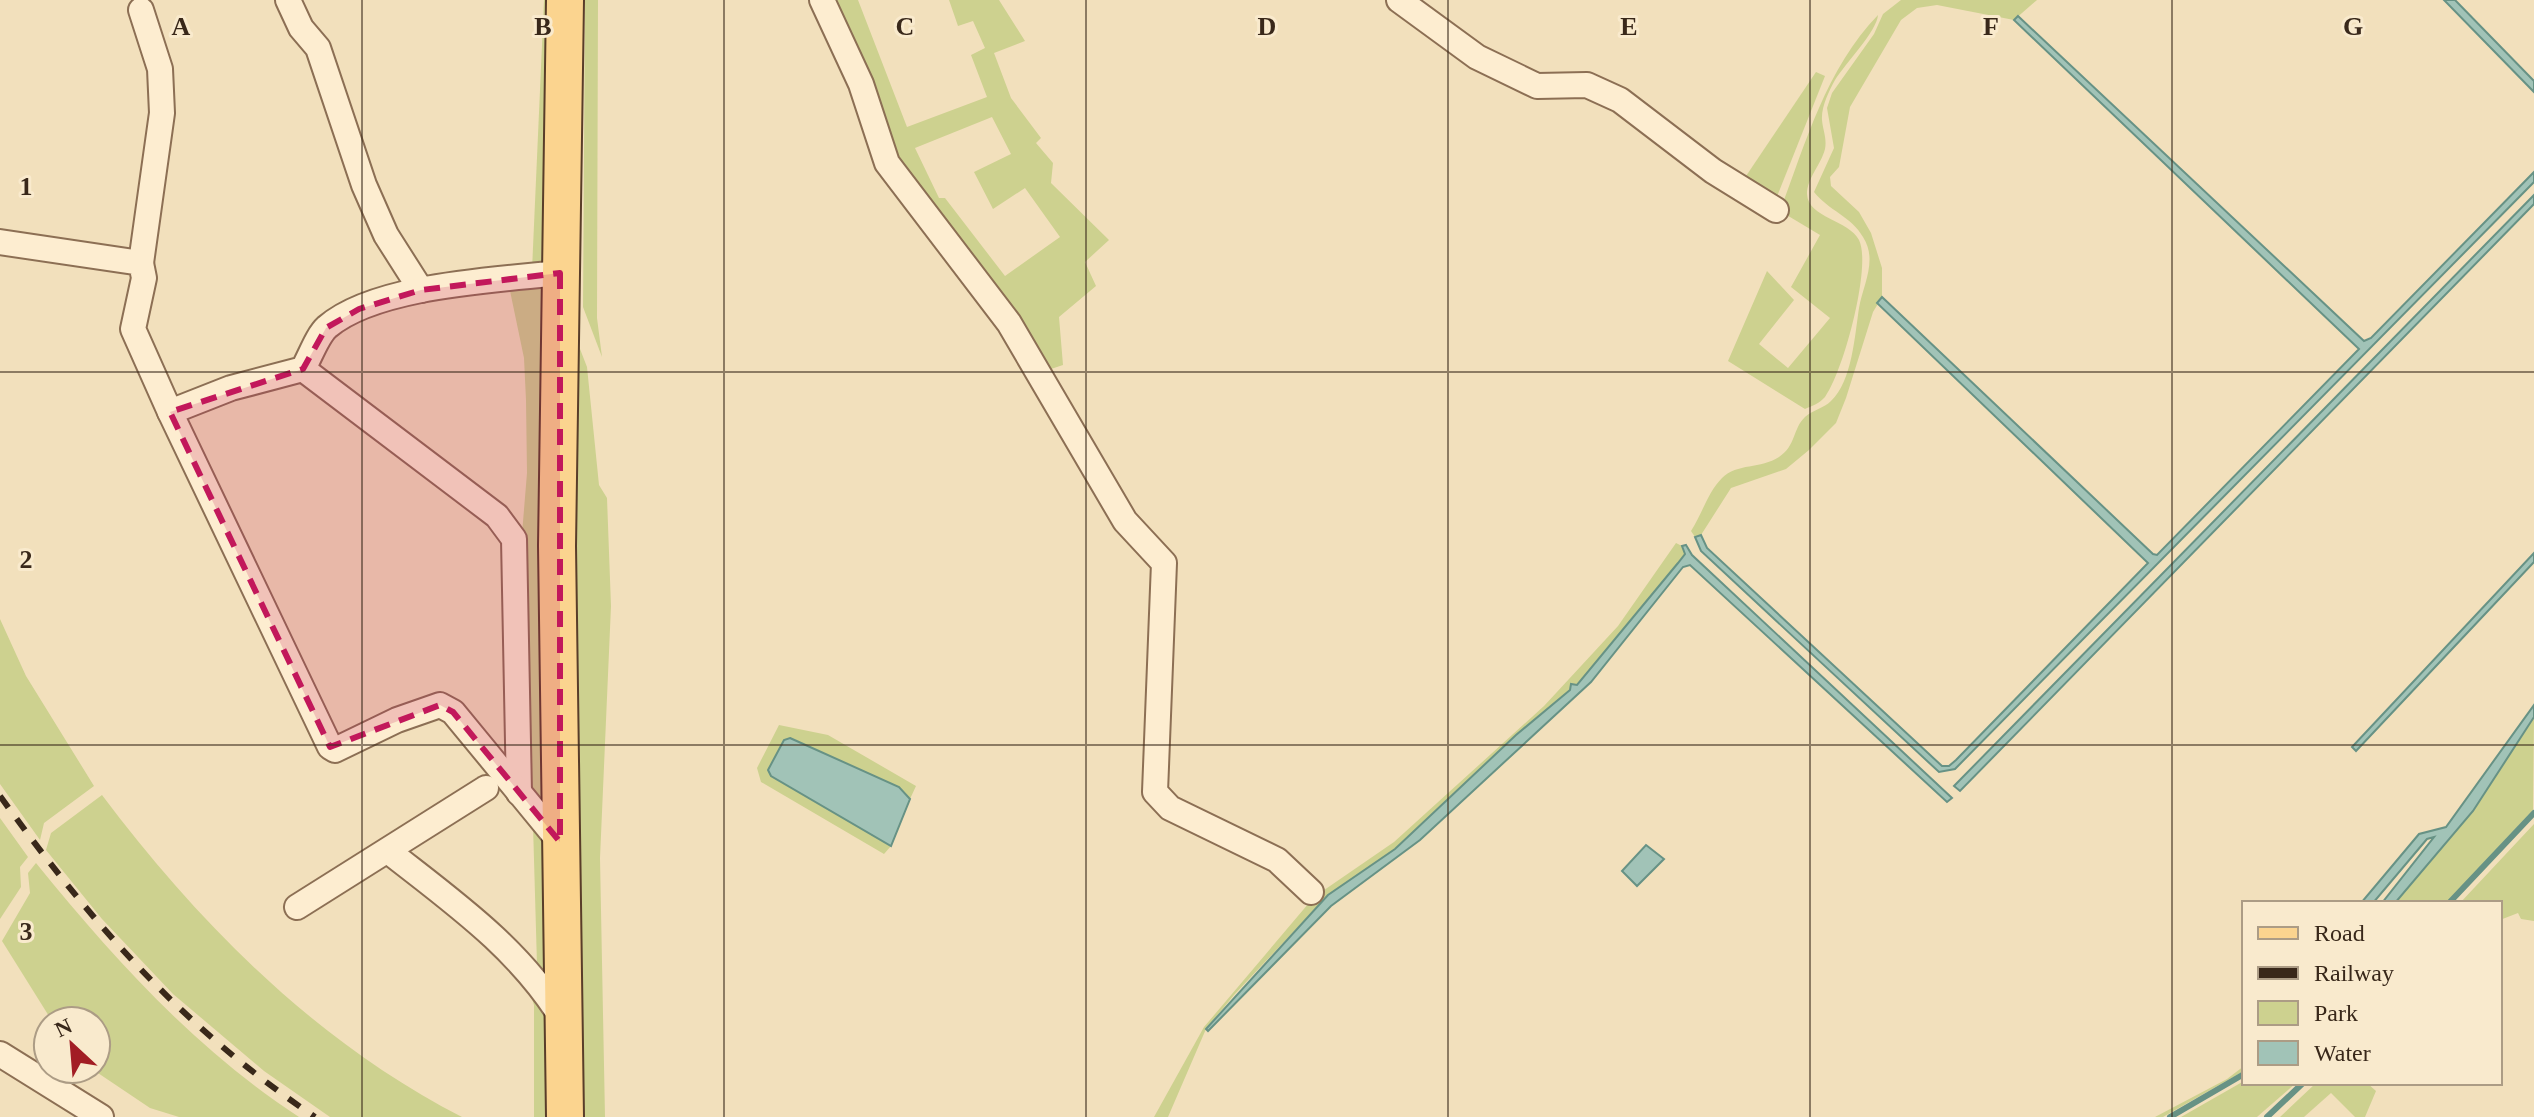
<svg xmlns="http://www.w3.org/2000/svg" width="2534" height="1117" font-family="Georgia,serif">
  <rect width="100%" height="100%" fill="#f2e0bc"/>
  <!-- green -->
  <g fill="#cdd18f" fill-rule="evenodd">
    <polygon points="544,0 550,0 541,270 532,270"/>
    <polygon points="585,0 598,0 597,318 602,357 583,307"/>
    <path d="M827 0H858L907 127 987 97 971 55 985 48 973 21 958 26 949 0H999L1025 41 994 53 1011 98 1041 138 1036 143 1053 163 1051 183 1109 240 1085 262 1096 286 1059 317 1063 365 1045 371 891 161ZM992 117 1011 154 974 172 993 209 1025 188 1060 237 1005 276 945 198H939L915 148Z"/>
    <path d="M1901 0H2037L2014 20 1937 5 1917 8 1901 20 1850 107 1839 167 1830 177 1831 186 1859 212 1871 233 1882 268V297L1873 312 1846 398 1836 423 1809 450 1786 469 1731 488 1701 535 1695 537 1691 531C1702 514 1708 492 1722 478 1737 463 1761 469 1779 457 1796 446 1793 428 1805 417 1813 410 1824 408 1831 401 1852 382 1855 334 1859 308 1863 285 1878 260 1863 237 1852 217 1828 210 1814 192L1834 148 1827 108 1832 93 1874 34 1883 14Z"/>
    <path d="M1878 15C1877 31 1845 64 1835 80 1829 91 1821 107 1822 120 1823 131 1827 138 1825 149 1821 165 1807 178 1807 194 1808 218 1849 220 1859 240 1872 266 1843 373 1825 397 1820 403 1812 406 1805 409L1728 361 1767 271 1794 300 1759 344 1788 368 1830 318 1791 287 1820 235 1780 211C1806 142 1826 69 1878 15Z"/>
    <polygon points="1816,72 1825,76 1774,204 1742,182"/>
    <polygon points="545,279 540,465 542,808 524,791 522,534 527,473 526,400 524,358 509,286"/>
    <polygon points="575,336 587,367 599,485 607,498 611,606 600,858 605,1117 581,1117 574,874"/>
    <polygon points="1676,543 1682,546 1685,555 1577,685 1516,735 1395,849 1328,895 1234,995 1206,1029 1168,1117 1154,1117 1204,1027 1314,897 1394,842 1544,706 1618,626"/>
    <polygon points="0,619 26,676 94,786 44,823 40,840 0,784"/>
    <polygon points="2534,717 2533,810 2446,903 2395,903 2473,811"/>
    <polygon points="779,725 828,735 916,786 910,799 899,787 790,738 784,740 768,770 771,776 891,846 884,854 761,782 757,768"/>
    <path d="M102 795C200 925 316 1042 462 1117H330L264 1071 173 994 102 919 46 850 51 833Z"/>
    <polygon points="0,818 28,857 20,867 21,887 0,919"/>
    <polygon points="2534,824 2534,921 2521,919 2518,913 2500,920 2500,903 2460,903"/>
    <polygon points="533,825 541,830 548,983 537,965"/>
    <path d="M36 863C113 958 196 1050 299 1117H179L150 1108 92 1069H96V1021H52L2 941 30 893 28 873Z"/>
    <polygon points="523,971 549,1017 546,1117 534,1117 534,1005"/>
    <polygon points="2244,1066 2242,1072 2163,1117 2155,1117 2227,1079"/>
    <polygon points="2244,1081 2296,1083 2257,1117 2181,1117"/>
    <polygon points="2316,1083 2367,1083 2376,1091 2365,1117 2355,1117 2331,1093 2304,1117 2280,1117"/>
  </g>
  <!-- water -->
  <g fill="#a1c3b7" stroke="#679285" stroke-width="2">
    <polygon points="2444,0 2455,0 2534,81 2534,92"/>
    <polygon points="2018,16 2364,341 2371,338 2534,172 2534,182 1955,769 1939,772 1701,551 1695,537 1701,535 1707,548 1942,766 1949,766 1956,760 2148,563 1877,303 1882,297 2153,554 2157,555 2359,349 2014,20"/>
    <polygon points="2534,195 2534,204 1960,791 1954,786"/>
    <polygon points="1686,545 1692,555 1952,798 1947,802 1690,565 1683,567 1591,682 1420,840 1331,906 1208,1031 1206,1029 1328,895 1395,849 1516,735 1570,690 1571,684 1577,685 1678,563 1685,554 1682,546"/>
    <polygon points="2534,553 2534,562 2356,751 2352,747"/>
    <polygon points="2534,705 2534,717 2473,811 2395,903 2382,903 2434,837 2427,839 2373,903 2361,903 2419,834 2446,827"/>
    <polygon points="790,738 899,787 910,799 891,846 771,776 768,770 784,740"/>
    <polygon points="1646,845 1664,859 1637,886 1622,871"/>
  </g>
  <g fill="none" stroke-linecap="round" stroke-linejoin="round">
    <!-- stream -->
    <g stroke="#679285" stroke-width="6">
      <polyline points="2449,903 2534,813"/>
      <polyline points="2170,1117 2244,1074"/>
      <polyline points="2267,1117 2303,1083"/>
    </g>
    <defs>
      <g id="street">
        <polyline points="288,0 301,28 318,48 364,185 386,235 421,290"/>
        <polyline points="822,0 861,84 887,163 1009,323 1125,521 1164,563 1155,792 1170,808 1277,860 1311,892"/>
        <polyline points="1399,0 1477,57 1537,86 1587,85 1620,100 1713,171 1776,210"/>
        <polyline points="141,10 160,69 162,113 141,263"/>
        <path d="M0 242 141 263 144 278 133 329 170 412 231 388 303 369C310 357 317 336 327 327 376 285 497 280 560 273"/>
        <polyline points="303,369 497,516 514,539 519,793"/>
        <polyline points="170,412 330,747 335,750 397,720 440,705 453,712 560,842"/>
        <path d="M388 851C453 902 519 948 563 1020"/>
        <polyline points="297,907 486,788"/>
        <polyline points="0,1054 101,1117"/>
      </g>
      <polyline id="primary" points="565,1117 557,546 565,0"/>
    </defs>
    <!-- street casing -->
    <use href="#street" stroke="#8c6f54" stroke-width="28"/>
    <!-- primary casing -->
    <use href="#primary" stroke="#593d29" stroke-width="40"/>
    <!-- street -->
    <use href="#street" stroke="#fdedd0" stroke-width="24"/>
    <!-- primary -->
    <use href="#primary" stroke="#fbd48f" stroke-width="36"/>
    <!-- rail -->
    <path stroke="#39281a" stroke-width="6" stroke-dasharray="14 14" stroke-linecap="butt" d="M0 796C93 925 182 1027 315 1117"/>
  </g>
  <!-- marked area -->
  <path fill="#c2185b" fill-opacity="0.2" stroke="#c2185b" stroke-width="6" stroke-dasharray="16 10" stroke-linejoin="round" d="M560 273V842L453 712 440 705 330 747 170 412 303 369 326 328 359 309 421 290Z"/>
  <!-- grid -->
  <path fill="none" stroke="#39281a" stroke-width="2" stroke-opacity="0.55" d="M362 0V1117M724 0V1117M1086 0V1117M1448 0V1117M1810 0V1117M2172 0V1117M0 372H2534M0 745H2534"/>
  <g font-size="26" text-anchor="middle" font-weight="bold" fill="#39281a" stroke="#f9eacd" stroke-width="6" stroke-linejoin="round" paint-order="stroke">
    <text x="181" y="35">A</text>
    <text x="543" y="35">B</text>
    <text x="905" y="35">C</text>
    <text x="1267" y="35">D</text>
    <text x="1629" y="35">E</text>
    <text x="1991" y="35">F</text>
    <text x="2353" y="35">G</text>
    <text x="26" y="195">1</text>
    <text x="26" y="568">2</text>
    <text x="26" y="940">3</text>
  </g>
  <!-- legend -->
  <rect x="2242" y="901" width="260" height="184" fill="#f9eacd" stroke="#ac9c85" stroke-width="2"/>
  <rect x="2258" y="927" width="40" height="12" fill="#fbd48f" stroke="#ac9c85" stroke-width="2"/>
  <text x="2314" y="941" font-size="24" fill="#39281a">Road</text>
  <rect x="2258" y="967" width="40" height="12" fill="#39281a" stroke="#ac9c85" stroke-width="2"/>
  <text x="2314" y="981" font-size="24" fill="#39281a">Railway</text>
  <rect x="2258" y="1001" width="40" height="24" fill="#cdd18f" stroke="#ac9c85" stroke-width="2"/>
  <text x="2314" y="1021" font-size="24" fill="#39281a">Park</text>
  <rect x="2258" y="1041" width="40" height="24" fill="#a1c3b7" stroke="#ac9c85" stroke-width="2"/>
  <text x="2314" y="1061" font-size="24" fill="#39281a">Water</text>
  <!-- north arrow -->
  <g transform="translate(72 1045) rotate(334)"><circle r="38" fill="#f9eacd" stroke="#ac9c85" stroke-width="2"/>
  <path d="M0-6L14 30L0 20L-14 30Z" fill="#a21d24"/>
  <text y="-12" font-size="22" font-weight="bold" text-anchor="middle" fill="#39281a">N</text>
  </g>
</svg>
